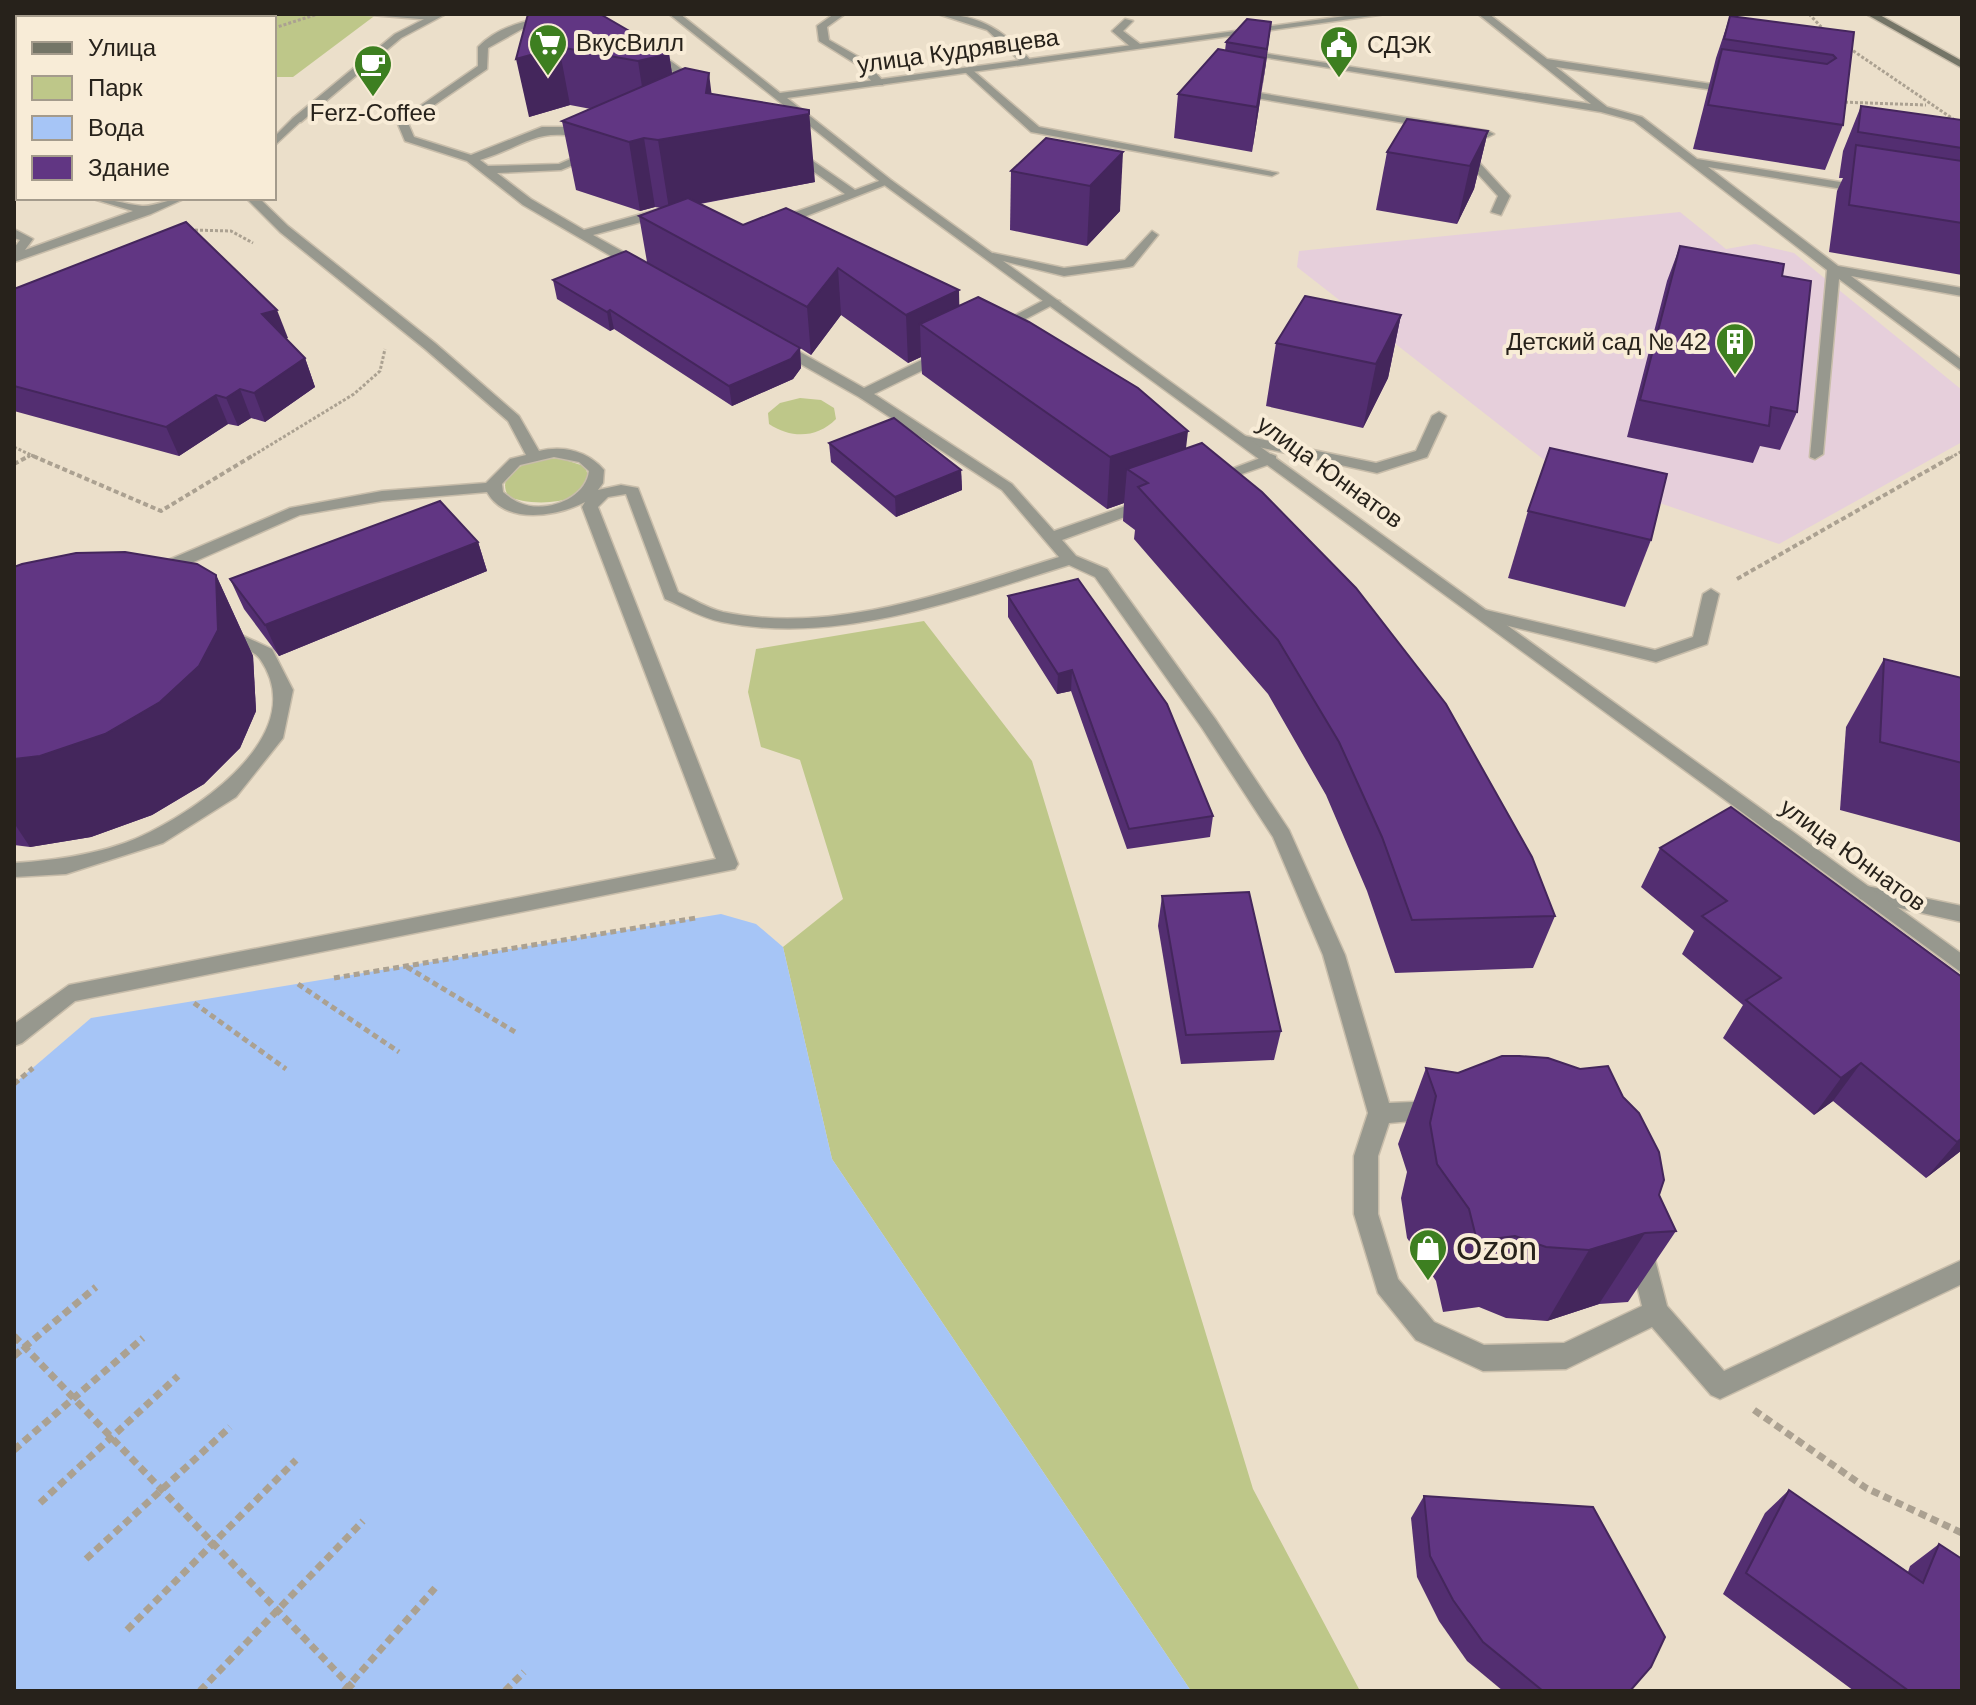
<svg xmlns="http://www.w3.org/2000/svg" width="1976" height="1705" font-family="Helvetica,sans-serif">
  <rect width="100%" height="100%" fill="#ebdfca"/>
  <!-- education -->
  <polygon fill="#e6cfdb" points="1680,212 1726,249 1755,244 1794,253 1823,277 1962,390 1962,442 1779,544 1552,466 1297,267 1299,251"/>
  <!-- green -->
  <g fill="#bec789">
    <polygon points="14,14 377,14 293,77 274,77 274,18 18,18 18,105 14,105"/>
    <path d="M800 398 821 400 834 408 836 419C817 438 792 439 769 424L768 413 780 403Z"/>
    <path d="M559 458 584 466C607 504 531 509 508 496 493 467 539 459 559 458Z"/>
    <polygon points="924,621 1032,761 1253,1489 1360,1691 1191,1691 832,1159 783,947 843,899 800,760 761,747 748,692 756,649"/>
  </g>
  <!-- water -->
  <polygon fill="#a6c5f6" points="721,914 756,924 783,947 832,1159 1191,1691 14,1691 14,1084 91,1018"/>
  <g fill="none" stroke-linecap="round" stroke-linejoin="round">
    <defs>
      <g id="lane">
        <polygon points="359,14 430,14 437,17 432,20"/>
        <path d="M569 14H595L522 29 488 48 487 69 408 123 414 137 471 155 542 127H573L595 135 597 137 591 140C536 125 529 145 480 160L488 166 559 164 589 151H597V155L561 170 497 173 531 199 584 230 656 210 670 213V219L656 218 593 235 645 264V270H635L523 205 467 161 405 141 397 122 478 66V47C501 23 537 18 569 14Z"/>
        <polygon points="834,14 845,14 827,27 829,40 864,60 883,81 883,85 875,85 856,64 819,41 817,26"/>
        <path d="M938 14C980 14 1005 31 1032 62L1023 64 987 30Z"/>
        <polygon points="1478,14 1489,14 1547,59 1738,88 1739,90 1734,93 1556,67 1607,107 1642,117 1697,159 1871,187 1871,191 1867,193 1708,167 1838,266 1962,288 1962,296 1851,276 1962,360 1962,371 1839,279 1823,454 1815,459 1810,457 1827,270 1634,121 1601,112 1238,53 1243,50 1591,104"/>
        <polygon points="1125,19 1133,21 1123,31 1140,44 1140,48 1132,48 1112,31"/>
        <polygon points="645,48 653,48 706,87 697,89 645,52"/>
        <polygon points="969,67 1039,127 1278,173 1272,176 1031,132 965,72"/>
        <polygon points="1236,89 1488,131 1494,134 1488,137 1232,94 1232,90"/>
        <polygon points="18,117 18,123 14,124 14,118"/>
        <polygon points="293,118 302,120 274,146 274,137"/>
        <polygon points="1458,148 1466,148 1510,196 1501,215 1491,212 1498,196 1458,152"/>
        <polygon points="789,150 797,150 855,190 887,178 893,182 781,226 773,226 773,220 845,194 789,154"/>
        <path d="M90 198C108 198 124 204 142 206 154 207 171 198 186 198L151 214 14 262V248L20 240 14 238V229L33 239 25 250 133 211Z"/>
        <path d="M246 198H259L288 226 435 343 519 416 539 451C563 445 588 451 604 470L603 483 598 490 621 485 638 488 678 592C693 599 707 608 723 612 834 636 955 589 1059 557L1002 490 859 397 774 349V343H784L864 388 940 351H950V357L874 394 1012 484 1054 531 1143 500H1155V506L1062 540 1076 556 1107 569 1216 720 1289 830 1345 955 1389 1103 1437 1101 1445 1104 1449 1111 1445 1118 1389 1123 1378 1156V1214L1398 1279 1434 1322 1484 1345 1564 1343 1642 1306 1628 1248 1631 1240 1640 1237 1649 1240 1652 1248 1667 1306 1724 1371 1962 1260V1284L1720 1399 1711 1395 1652 1327 1566 1369 1483 1371 1416 1340 1378 1293 1354 1214V1156L1368 1113 1323 955 1273 837 1202 728 1095 577 1069 565C960 599 838 646 722 622 701 618 684 607 665 599L626 494 608 497 598 507 738 864 735 869 75 1001 22 1043 14 1046V1024L69 985 716 859 582 507 585 502C558 516 506 526 487 492L382 501 300 515 164 575H152V567L290 508 382 491 486 483 510 459 526 455 508 421 425 349 280 232ZM554 457 579 462 589 471C586 499 545 514 520 503 514 501 508 496 503 492L502 484 520 465Z"/>
        <polygon points="1152,231 1158,235 1133,266 1129,267 1064,276 987,257 993,253 1064,268 1125,260"/>
        <polygon points="1048,298 1060,301 1001,332 989,329"/>
        <polygon points="1439,412 1446,416 1427,457 1377,473 1245,444 1238,440 1245,436 1376,463 1416,451 1432,416"/>
        <polygon points="1271,454 1276,456 1276,462 1213,484 1205,479"/>
        <polygon points="1711,589 1719,594 1707,644 1656,662 1480,619 1477,615 1486,610 1655,650 1693,637 1703,594"/>
        <path d="M224 627 272 649 293 690 283 738 236 797 163 843 66 874 14 877V863C60 860 109 853 150 832 206 804 310 731 260 659 253 649 230 642 218 636L215 632Z"/>
        <polygon points="1867,886 1962,906 1962,922 1860,899 1857,894 1860,889"/>
      </g>
      <g id="street">
        <polygon points="434,14 446,14 401,38 301,122 293,122 293,118 395,34"/>
        <polygon points="669,14 680,14 780,93 1360,14 1386,14 787,98 891,180 1962,954 1962,973 883,184"/>
      </g>
      <polygon id="secondary" points="1866,14 1878,14 1962,61 1962,68"/>
    </defs>
    <!-- lane casing -->
    <use href="#lane" stroke="#c8bdaa" stroke-width="3"/>
    <!-- street casing -->
    <use href="#street" stroke="#c8bdaa" stroke-width="3"/>
    <!-- secondary casing -->
    <use href="#secondary" stroke="#c8bdaa" stroke-width="3"/>
    <!-- path-far3 -->
    <g stroke="#aba191" stroke-width="3" stroke-dasharray="3 2" stroke-linecap="butt">
      <polyline points="1809,14 1825,31"/>
      <polyline points="274,28 318,14"/>
      <polyline points="1849,48 1962,125"/>
      <polyline points="14,80 18,79"/>
      <polyline points="1840,102 1926,105"/>
      <polyline points="190,230 231,231 253,243"/>
      <polyline points="14,447 31,455 26,458"/>
      <polyline points="31,455 38,458"/>
      <polyline points="249,458 354,394 380,371 385,349"/>
      <polyline points="1950,458 1962,451"/>
    </g>
    <!-- path-far2 -->
    <g stroke="#aba191" stroke-width="4" stroke-dasharray="5 3" stroke-linecap="butt">
      <polyline points="33,456 161,511 252,456"/>
      <polyline points="14,464 29,456"/>
      <polyline points="1737,579 1953,456"/>
    </g>
    <!-- path-far1 -->
    <g stroke="#aba191" stroke-width="5" stroke-dasharray="6 4" stroke-linecap="butt">
      <polyline points="407,967 515,1032"/>
      <polyline points="334,978 696,918"/>
      <polyline points="298,984 399,1052"/>
      <polyline points="194,1003 286,1069"/>
      <polyline points="14,1084 33,1068"/>
    </g>
    <!-- path -->
    <g stroke="#aba191" stroke-width="7" stroke-dasharray="8 5" stroke-linecap="butt">
      <polyline points="14,1336 355,1691"/>
      <polyline points="14,1356 96,1287"/>
      <polyline points="1754,1410 1866,1488 1962,1533"/>
      <polyline points="14,1450 143,1338"/>
      <polyline points="40,1503 178,1376"/>
      <polyline points="86,1559 230,1427"/>
      <polyline points="127,1630 296,1460"/>
      <polyline points="200,1691 363,1521"/>
      <polyline points="344,1691 435,1588"/>
      <polyline points="505,1691 524,1672"/>
    </g>
    <!-- lane -->
    <use href="#lane" fill="#97988e" fill-rule="evenodd"/>
    <!-- street -->
    <use href="#street" fill="#97988e" fill-rule="evenodd"/>
    <!-- secondary -->
    <use href="#secondary" fill="#747567" fill-rule="evenodd"/>
  </g>
  <!-- wall -->
  <g fill="#532e71">
    <polygon points="528,14 669,54 672,74 712,94 815,182 700,204 743,225 960,305 1186,448 1555,916 1533,968 1395,973 1367,891 1326,795 1268,694 1134,539 1135,530 1123,521 1124,503 1107,509 922,374 921,357 908,363 841,315 811,355 800,348 801,368 793,379 732,406 614,329 610,331 557,299 553,280 647,262 639,216 661,208 655,207 640,211 576,190 562,121 591,109 570,105 529,117"/>
    <polygon points="1730,16 1854,32 1843,125 1825,170 1693,149 1716,58"/>
    <polygon points="1271,22 1266,63 1252,152 1174,138 1178,94 1225,51 1226,42"/>
    <polygon points="1861,106 1962,120 1962,275 1829,252 1837,191 1843,178 1839,178 1843,151"/>
    <polygon points="1488,131 1474,189 1457,224 1376,210 1387,152"/>
    <polygon points="1046,138 1120,211 1087,246 1010,230 1011,171"/>
    <polygon points="1680,246 1782,276 1797,412 1780,450 1760,446 1753,463 1627,437 1667,281"/>
    <polygon points="14,289 288,338 286,338 305,358 315,387 265,422 251,418 238,426 228,424 179,456 14,411"/>
    <polygon points="1401,315 1388,378 1363,428 1266,406 1276,343"/>
    <polygon points="829,443 961,470 962,490 896,517 831,462"/>
    <polygon points="1528,511 1651,540 1625,607 1508,578"/>
    <polygon points="478,542 487,571 279,656 244,609 230,579"/>
    <polygon points="14,567 216,575 253,656 256,711 240,748 204,784 152,815 91,837 30,847 14,845"/>
    <polygon points="1008,596 1213,816 1210,837 1127,849 1071,691 1057,694 1008,617"/>
    <polygon points="1884,659 1962,678 1962,843 1840,810 1846,727"/>
    <polygon points="1660,848 1962,977 1962,1150 1926,1178 1833,1101 1814,1115 1723,1038 1743,1005 1682,954 1694,931 1641,887"/>
    <polygon points="1162,896 1281,1031 1274,1060 1181,1064 1158,926"/>
    <polygon points="1426,1068 1659,1195 1676,1231 1628,1302 1599,1304 1547,1321 1506,1318 1479,1307 1443,1312 1436,1281 1407,1238 1401,1198 1407,1172 1398,1144"/>
    <polygon points="1789,1490 1908,1572 1910,1566 1939,1544 1962,1691 1854,1691 1723,1594 1765,1513"/>
    <polygon points="1424,1496 1630,1691 1503,1691 1467,1661 1439,1621 1417,1577 1411,1518"/>
  </g>
  <!-- shaded-wall -->
  <g fill="#44265c">
    <polygon points="1271,22 1266,63 1262,90 1267,49"/>
    <polygon points="559,47 570,105 529,117 516,59"/>
    <polygon points="669,54 678,112 647,119 638,61"/>
    <polygon points="1265,58 1260,101 1252,152 1257,107"/>
    <polygon points="709,73 716,130 809,110 815,182 669,209 658,140 706,93"/>
    <polygon points="1488,131 1474,189 1457,224 1470,166"/>
    <polygon points="644,138 655,207 640,211 629,142"/>
    <polygon points="1123,152 1120,211 1087,246 1090,186"/>
    <polygon points="838,268 841,315 811,355 807,307"/>
    <polygon points="959,290 960,338 920,324 921,357 908,363 906,315"/>
    <polygon points="277,310 288,338 273,343 262,314"/>
    <polygon points="610,310 614,329 610,331 607,312"/>
    <polygon points="1401,315 1388,378 1363,428 1376,364"/>
    <polygon points="800,348 801,368 793,379 732,406 729,386"/>
    <polygon points="305,358 315,387 265,422 254,393"/>
    <polygon points="240,389 251,418 238,426 226,398"/>
    <polygon points="216,395 228,424 179,456 166,427"/>
    <polygon points="1188,431 1182,483 1127,469 1124,503 1107,509 1110,457"/>
    <polygon points="961,470 962,490 896,517 895,497"/>
    <polygon points="478,542 487,571 279,656 265,625"/>
    <polygon points="216,575 253,656 256,711 240,748 204,784 152,815 91,837 30,847 14,823 14,759"/>
    <polygon points="1072,670 1071,691 1057,694 1058,674"/>
    <polygon points="1861,1063 1833,1101 1814,1115 1841,1078"/>
    <polygon points="1962,1138 1962,1150 1926,1178 1957,1142"/>
    <polygon points="1645,1233 1599,1304 1547,1321 1589,1250"/>
  </g>
  <!-- building -->
  <g fill="#613683" stroke="#44265c" stroke-width="2">
    <polygon points="528,14 600,14 669,54 638,61 559,47 516,59"/>
    <polygon points="1730,16 1854,32 1843,125 1708,105 1722,49 1827,64 1836,58 1833,55 1724,39"/>
    <polygon points="1247,19 1271,22 1267,49 1226,42"/>
    <polygon points="1218,49 1265,58 1257,107 1178,94"/>
    <polygon points="685,68 709,73 706,93 809,110 809,114 658,140 644,138 629,142 562,121"/>
    <polygon points="1861,106 1962,120 1962,148 1858,132"/>
    <polygon points="1407,119 1488,131 1470,166 1387,152"/>
    <polygon points="1046,138 1123,152 1090,186 1011,171"/>
    <polygon points="1856,145 1962,161 1962,223 1849,205"/>
    <polygon points="688,198 743,225 786,208 959,290 906,315 838,268 807,307 639,216"/>
    <polygon points="186,222 277,310 262,314 305,358 254,393 240,389 226,398 216,395 166,427 14,386 14,289"/>
    <polygon points="1680,246 1784,264 1782,276 1811,281 1797,412 1771,407 1769,426 1640,400"/>
    <polygon points="626,251 800,348 791,359 729,386 610,310 607,312 553,280"/>
    <polygon points="1305,296 1401,315 1376,364 1276,343"/>
    <polygon points="978,297 1029,322 1138,388 1188,431 1110,457 920,324"/>
    <polygon points="894,418 961,470 895,497 829,443"/>
    <polygon points="1202,443 1262,492 1356,588 1446,704 1532,857 1555,916 1412,920 1382,837 1339,742 1278,640 1138,487 1148,483 1127,469"/>
    <polygon points="1550,448 1667,474 1651,540 1528,511"/>
    <polygon points="440,501 478,542 265,625 230,579"/>
    <polygon points="125,552 197,564 216,575 218,630 199,666 160,702 105,734 40,756 14,759 14,567 22,564 76,553"/>
    <polygon points="1078,579 1167,704 1213,816 1129,829 1072,670 1058,674 1008,596"/>
    <polygon points="1884,659 1962,678 1962,763 1880,742"/>
    <polygon points="1731,807 1962,977 1962,1138 1957,1142 1861,1063 1841,1078 1746,1000 1781,978 1702,916 1727,901 1660,848"/>
    <polygon points="1249,892 1281,1031 1186,1035 1162,896"/>
    <polygon points="1502,1056 1519,1056 1548,1058 1580,1069 1608,1066 1623,1097 1639,1113 1659,1152 1664,1180 1659,1195 1676,1231 1645,1233 1589,1250 1546,1247 1515,1236 1477,1241 1469,1209 1437,1164 1430,1123 1436,1096 1426,1068 1458,1073"/>
    <polygon points="1789,1490 1923,1583 1939,1544 1962,1559 1962,1691 1909,1691 1746,1573"/>
    <polygon points="1424,1496 1593,1507 1665,1637 1651,1667 1630,1691 1543,1691 1483,1642 1453,1600 1430,1556"/>
  </g>
  <!-- icons -->
  <defs>
    <symbol id="supermarket-pin" viewBox="-11 -11 22 30"><path d="M0 17L-7.5 6A9.5 9.5 0 1 1 7.5 6Z" fill="#3d7f20" stroke="#f8ecd7"/><path d="M-6-5.5h2.5l.6 2H6L4.5 2H-2.5L-4.4-4H-6ZM-1.5 3.2a1.3 1.3 0 1 0 .1 0ZM3 3.2a1.3 1.3 0 1 0 .1 0Z" fill="#fff"/></symbol>
    <symbol id="civic-pin" viewBox="-11 -11 22 30"><path d="M0 17L-7.5 6A9.5 9.5 0 1 1 7.5 6Z" fill="#3d7f20" stroke="#f8ecd7"/><path d="M-.6-6.5H3V-4.5H.6V-3L4-1V1h2V6H-6V1h2V-1L-.6-3ZM-1.2 2.5V6h2.4V2.5Z" fill="#fff"/></symbol>
    <symbol id="cafe-pin" viewBox="-11 -11 22 30"><path d="M0 17L-7.5 6A9.5 9.5 0 1 1 7.5 6Z" fill="#3d7f20" stroke="#f8ecd7"/><path d="M-5.5-4.5H6V0H3Q3 3.5 0 3.5H-2.5Q-5.5 3.5-5.5 0ZM3-3.2v2h1.7v-2ZM-6 4.5H4V6H-6Z" fill="#fff"/></symbol>
    <symbol id="building-pin" viewBox="-11 -11 22 30"><path d="M0 17L-7.5 6A9.5 9.5 0 1 1 7.5 6Z" fill="#3d7f20" stroke="#f8ecd7"/><path d="M-4-6H4V6H1V3H-1V6H-4ZM-2.5-4.3h1.7v1.8h-1.7ZM.8-4.3h1.7v1.8H.8ZM-2.5-1h1.7V.8h-1.7ZM.8-1h1.7V.8H.8Z" fill="#fff"/></symbol>
    <symbol id="shop-pin" viewBox="-11 -11 22 30"><path d="M0 17L-7.5 6A9.5 9.5 0 1 1 7.5 6Z" fill="#3d7f20" stroke="#f8ecd7"/><path d="M-5-2.5h2.3a2.7 3.5 0 0 1 5.4 0H5L5.5 6h-11ZM-1.5-2.5h3a1.5 2.3 0 0 0-3 0Z" fill="#fff"/></symbol>
  </defs>
  <g fill-rule="evenodd">
    <use href="#supermarket-pin" x="526" y="21" width="44" height="60"/>
    <use href="#civic-pin" x="1317" y="23" width="44" height="60"/>
    <use href="#cafe-pin" x="351" y="42" width="44" height="60"/>
    <use href="#building-pin" x="1713" y="320" width="44" height="60"/>
    <use href="#shop-pin" x="1406" y="1226" width="44" height="60"/>
  </g>
  <g text-anchor="middle" stroke-width="8" stroke-linejoin="round" paint-order="stroke">
    <!-- far-poi labels -->
    <g font-size="24" fill="#27221b" stroke="#f8ecd7" text-anchor="start">
      <text x="576" y="51">ВкусВилл</text>
      <text x="1367" y="53">СДЭК</text>
      <text x="373" y="121" text-anchor="middle">Ferz-Coffee</text>
      <text x="1707" y="350" text-anchor="end">Детский сад № 42</text>
    </g>
    <!-- far-street labels -->
    <g font-size="24" fill="#27221b" stroke="#f8ecd7">
      <text transform="translate(958 51) rotate(-8)" y="8">улица Кудрявцева</text>
      <text transform="translate(1330 472) rotate(36)" y="8">улица Юннатов</text>
      <text transform="translate(1853 855) rotate(36)" y="8">улица Юннатов</text>
    </g>
    <!-- near-poi labels -->
    <g font-size="34" fill="#27221b" stroke="#f8ecd7" text-anchor="start">
      <text x="1456" y="1260">Ozon</text>
    </g>
  </g>
  <!-- border -->
  <rect width="1976" height="1705" fill="none" stroke="#27221b" stroke-width="32"/>
  <!-- legend -->
  <rect x="16" y="16" width="260" height="184" fill="#f8ecd7" stroke="#a49b8c" stroke-width="2"/>
  <rect x="32" y="42" width="40" height="12" fill="#747567" stroke="#a49b8c" stroke-width="2"/>
  <text x="88" y="56" font-size="24" fill="#27221b">Улица</text>
  <rect x="32" y="76" width="40" height="24" fill="#bec789" stroke="#a49b8c" stroke-width="2"/>
  <text x="88" y="96" font-size="24" fill="#27221b">Парк</text>
  <rect x="32" y="116" width="40" height="24" fill="#a6c5f6" stroke="#a49b8c" stroke-width="2"/>
  <text x="88" y="136" font-size="24" fill="#27221b">Вода</text>
  <rect x="32" y="156" width="40" height="24" fill="#613683" stroke="#a49b8c" stroke-width="2"/>
  <text x="88" y="176" font-size="24" fill="#27221b">Здание</text>
</svg>
